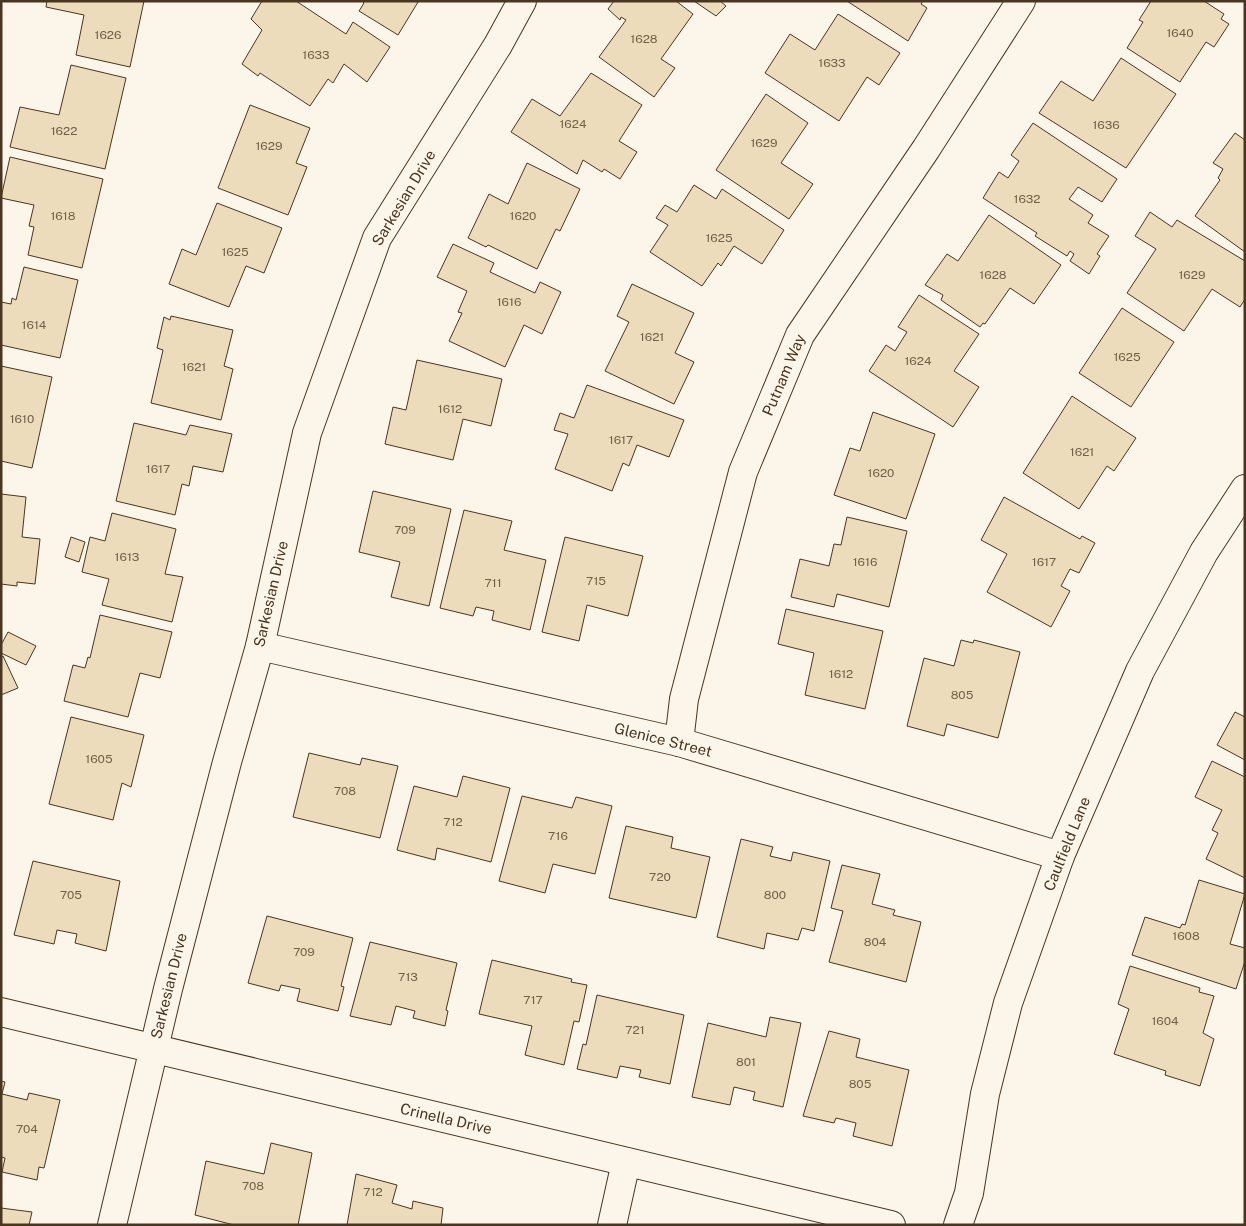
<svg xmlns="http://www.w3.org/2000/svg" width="1246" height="1226" font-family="'Public Sans',sans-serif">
  <rect width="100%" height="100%" fill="#fbf6e9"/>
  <!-- building -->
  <g fill="#ecdcbc" stroke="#4a3520">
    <polygon points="47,1 144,1 130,67 76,55 84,15 46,7"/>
    <polygon points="262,1 296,1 346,34 353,22 390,47 367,82 344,64 333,83 328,79 310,106 260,73 258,76 242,64 262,30 251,19"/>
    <polygon points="362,1 416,1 418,2 398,35 359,11 364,3"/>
    <polygon points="614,1 676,1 693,14 661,59 675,68 654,97 599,57 626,20 621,17 620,20 608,9"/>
    <polygon points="694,1 720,1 726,6 716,16"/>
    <polygon points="847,1 923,1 921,4 927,8 908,41"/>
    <polygon points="1151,1 1204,1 1224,14 1221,19 1229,24 1214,47 1206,42 1180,82 1127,48 1143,22 1139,20"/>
    <polygon points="838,14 900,53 879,85 867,77 839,121 765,73 790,34 815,50"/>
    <polygon points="1121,58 1176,94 1126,168 1039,113 1061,81 1093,101"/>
    <polygon points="71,65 126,78 105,169 10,147 20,107 59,115"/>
    <polygon points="591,73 642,105 619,141 637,152 620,179 604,169 602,172 583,160 577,174 511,132 532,99 560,116"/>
    <polygon points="766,94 808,123 781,163 813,184 789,219 716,170"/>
    <polygon points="250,105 310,128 296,163 307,167 288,215 218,188"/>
    <polygon points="1033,123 1117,179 1102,202 1078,187 1069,199 1093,215 1088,223 1109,236 1097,254 1100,256 1089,274 1070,261 1074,254 1070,251 1067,256 1035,236 1037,233 983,198 999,172 1008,178 1019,161 1011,155"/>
    <polygon points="1235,133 1245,140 1245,252 1195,216 1220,180 1218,178 1223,169 1213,163"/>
    <polygon points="10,157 103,179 82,268 28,255 34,227 29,226 34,205 1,198"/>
    <polygon points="527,163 580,189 560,231 556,229 537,269 488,245 486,247 468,238 489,194 508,204"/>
    <polygon points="694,185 716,199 722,189 784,230 762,264 734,246 721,266 718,263 702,286 650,252 668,225 656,218 665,205 677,212"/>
    <polygon points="217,203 282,228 264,273 246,266 229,307 169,284 182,249 196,255"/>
    <polygon points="1150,212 1172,227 1177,220 1245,261 1245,299 1240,307 1212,289 1184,331 1127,293 1156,249 1135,236"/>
    <polygon points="989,215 1061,265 1034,304 1010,288 985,324 983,323 980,327 941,300 943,295 925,285 947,254 958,261"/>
    <polygon points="453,244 494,263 490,272 535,293 540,282 561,292 542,334 524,325 505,367 449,341 462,313 458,312 467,291 437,277"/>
    <polygon points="24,267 78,280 60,358 1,345 1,302 11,304 12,298 16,300"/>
    <polygon points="632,284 694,313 675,353 694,362 674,404 605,371 629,322 617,316"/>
    <polygon points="919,295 979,334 954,371 979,387 953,427 869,371 886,345 895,351 907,332 898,327"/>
    <polygon points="1122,308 1174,342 1131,407 1079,373"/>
    <polygon points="171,316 233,330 224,366 233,369 221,420 151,403 163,350 157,348 164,317 170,320"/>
    <polygon points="417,360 502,379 491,426 463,419 453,460 385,444 393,407 406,410"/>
    <polygon points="1,366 52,377 32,468 1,461"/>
    <polygon points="587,385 684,420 669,457 637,445 629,466 623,463 612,491 555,469 568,434 554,430 560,413 574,418"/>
    <polygon points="1072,396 1136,438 1114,471 1107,466 1079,509 1023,473"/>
    <polygon points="873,412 935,434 906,519 834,495 850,448 860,451"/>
    <polygon points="134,423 186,435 190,425 232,434 223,472 193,466 189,486 182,484 175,515 116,501"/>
    <polygon points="373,491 451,509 429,606 391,597 400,562 359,552"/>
    <polygon points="1,494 26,497 22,537 40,539 35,584 17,582 17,586 1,584"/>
    <polygon points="1004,497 1080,539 1082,536 1095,543 1079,573 1070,569 1061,586 1070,591 1051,627 987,592 1007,554 981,540"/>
    <polygon points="464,510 512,521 504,550 546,560 530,630 492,620 494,611 476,607 473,616 440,608"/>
    <polygon points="112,513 176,529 165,574 183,577 172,622 102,605 109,579 82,572 90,537 105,541"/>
    <polygon points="847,517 907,531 889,607 837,594 834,607 791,597 800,559 829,566 834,544 841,545"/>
    <polygon points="71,537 85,542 79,562 65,557"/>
    <polygon points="565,537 643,556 628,616 587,605 579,641 542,632"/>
    <polygon points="786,609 883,631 865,709 805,695 814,653 778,644"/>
    <polygon points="100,615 172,632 160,678 140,673 128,717 64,701 73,665 85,668 88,657 90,658"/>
    <polygon points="8,632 36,646 26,665 1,653 1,645"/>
    <polygon points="961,640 973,643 974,640 1020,652 998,738 947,724 944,736 907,726 924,658 954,666"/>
    <polygon points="3,656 18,688 1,695 1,657"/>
    <polygon points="1235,712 1245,717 1245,760 1217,745"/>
    <polygon points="71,717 144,735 131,787 122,783 113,820 49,804"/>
    <polygon points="309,753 360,765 362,758 398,766 380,838 293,817"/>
    <polygon points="1212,761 1245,777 1245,878 1206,859 1218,833 1212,830 1222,810 1195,797"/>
    <polygon points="463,776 510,788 491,862 437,848 435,860 397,850 414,786 457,797"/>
    <polygon points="522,796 572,808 576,797 612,806 595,874 553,864 545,893 499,881"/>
    <polygon points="626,826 673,837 671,848 710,857 696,918 609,898"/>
    <polygon points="741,839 773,847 770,856 791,861 793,852 830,861 814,931 802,928 798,940 767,933 764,949 717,937"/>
    <polygon points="33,861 120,881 106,951 75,943 77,934 57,930 54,944 14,935"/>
    <polygon points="842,865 880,874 872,904 895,910 893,915 921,922 906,982 829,962 843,911 831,908"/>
    <polygon points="1199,880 1245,894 1230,944 1245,948 1245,961 1236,989 1132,955 1145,917 1180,928 1182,924 1185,925"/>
    <polygon points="267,916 353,938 341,986 344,987 338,1011 297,1001 300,989 281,985 279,991 248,983"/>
    <polygon points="370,942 457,963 446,1010 448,1011 445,1026 413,1018 415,1011 396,1006 391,1025 350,1016"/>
    <polygon points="492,960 572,979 571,982 587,985 579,1022 574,1021 564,1065 525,1055 532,1026 479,1014"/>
    <polygon points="1130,966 1200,988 1199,992 1214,996 1203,1033 1214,1039 1200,1086 1165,1075 1166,1071 1114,1054 1129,1009 1118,1004"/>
    <polygon points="597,995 684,1015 670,1084 639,1077 641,1070 620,1066 617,1078 577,1069 583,1044 586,1045"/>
    <polygon points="770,1017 801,1023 783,1107 753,1100 755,1092 734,1087 730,1105 692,1097 708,1023 766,1037"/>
    <polygon points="829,1031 860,1039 856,1057 909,1070 892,1146 853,1136 856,1123 836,1118 834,1123 803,1116"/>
    <polygon points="1,1081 5,1082 2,1094 27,1100 29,1093 60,1100 44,1168 39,1167 37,1180 2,1172 5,1158 1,1157"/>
    <polygon points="271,1143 312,1153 298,1225 234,1225 195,1215 206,1161 264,1174"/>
    <polygon points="356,1174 397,1185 392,1203 412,1209 413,1201 443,1208 441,1225 347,1225"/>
    <polygon points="1,1208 32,1212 29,1225 1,1225"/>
  </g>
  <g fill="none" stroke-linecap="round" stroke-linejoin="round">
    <defs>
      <g id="street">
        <polyline points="260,646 679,742 1060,856"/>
        <polyline points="679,742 684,699 743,472 800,335 926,149 1021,1"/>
        <polyline points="1,1012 891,1225"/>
        <polyline points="112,1225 168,989 227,762 260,646 307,433 377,238 498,45 522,1"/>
        <polyline points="612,1225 626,1162"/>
      </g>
      <polyline id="secondary" points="958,1225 969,1193 985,1094 1008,1003 1060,856 1140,671 1204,552 1245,489"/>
    </defs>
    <!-- street casing -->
    <use href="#street" stroke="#4a3520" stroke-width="30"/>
    <!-- secondary casing -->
    <use href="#secondary" stroke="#4a3520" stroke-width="30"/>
    <!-- street -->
    <use href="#street" stroke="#fbf6e9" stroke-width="28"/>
    <!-- secondary -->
    <use href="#secondary" stroke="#fbf6e9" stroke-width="28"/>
  </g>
  <g text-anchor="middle" stroke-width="4" stroke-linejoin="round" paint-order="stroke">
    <!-- number labels -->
    <g font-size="12" fill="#725f47">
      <text x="1180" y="37">1640</text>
      <text x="108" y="39">1626</text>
      <text x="644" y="43">1628</text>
      <text x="316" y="59">1633</text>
      <text x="832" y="67">1633</text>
      <text x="573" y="128">1624</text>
      <text x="1106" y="129">1636</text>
      <text x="64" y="135">1622</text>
      <text x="764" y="147">1629</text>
      <text x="269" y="150">1629</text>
      <text x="1027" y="203">1632</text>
      <text x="63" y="220">1618</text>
      <text x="523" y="220">1620</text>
      <text x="719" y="242">1625</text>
      <text x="235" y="256">1625</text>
      <text x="993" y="279">1628</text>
      <text x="1192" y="279">1629</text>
      <text x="509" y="306">1616</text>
      <text x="34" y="329">1614</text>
      <text x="652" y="341">1621</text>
      <text x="1127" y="361">1625</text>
      <text x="918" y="365">1624</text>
      <text x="194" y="371">1621</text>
      <text x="450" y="413">1612</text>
      <text x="22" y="423">1610</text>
      <text x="621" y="444">1617</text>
      <text x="1082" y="456">1621</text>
      <text x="158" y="473">1617</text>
      <text x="881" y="477">1620</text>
      <text x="405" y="534">709</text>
      <text x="127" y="561">1613</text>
      <text x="865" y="566">1616</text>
      <text x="1044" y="566">1617</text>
      <text x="596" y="585">715</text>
      <text x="493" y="587">711</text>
      <text x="841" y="678">1612</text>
      <text x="962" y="699">805</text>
      <text x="99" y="763">1605</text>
      <text x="345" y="795">708</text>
      <text x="453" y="826">712</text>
      <text x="558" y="840">716</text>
      <text x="660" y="881">720</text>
      <text x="71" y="899">705</text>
      <text x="775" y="899">800</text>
      <text x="1186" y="940">1608</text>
      <text x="875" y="946">804</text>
      <text x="304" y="956">709</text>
      <text x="408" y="981">713</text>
      <text x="533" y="1004">717</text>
      <text x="1165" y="1025">1604</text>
      <text x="635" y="1034">721</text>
      <text x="746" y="1066">801</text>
      <text x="860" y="1088">805</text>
      <text x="27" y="1133">704</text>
      <text x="253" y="1190">708</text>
      <text x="373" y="1196">712</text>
    </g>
    <!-- street labels -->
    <g font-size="15" fill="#4a3520" stroke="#fbf6e9">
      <text transform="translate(404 198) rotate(-59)" y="5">Sarkesian Drive</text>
      <text transform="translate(784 375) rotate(-67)" y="5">Putnam Way</text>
      <text transform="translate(271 594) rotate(-77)" y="5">Sarkesian Drive</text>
      <text transform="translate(663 740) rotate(14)" y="5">Glenice Street</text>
      <text transform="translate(1067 844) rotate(-68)" y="5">Caulfield Lane</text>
      <text transform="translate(169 986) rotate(-76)" y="5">Sarkesian Drive</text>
      <text transform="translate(446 1119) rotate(13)" y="5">Crinella Drive</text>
    </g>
  </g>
  <!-- border -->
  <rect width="1246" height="1226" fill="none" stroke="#4a3520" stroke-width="5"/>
</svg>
